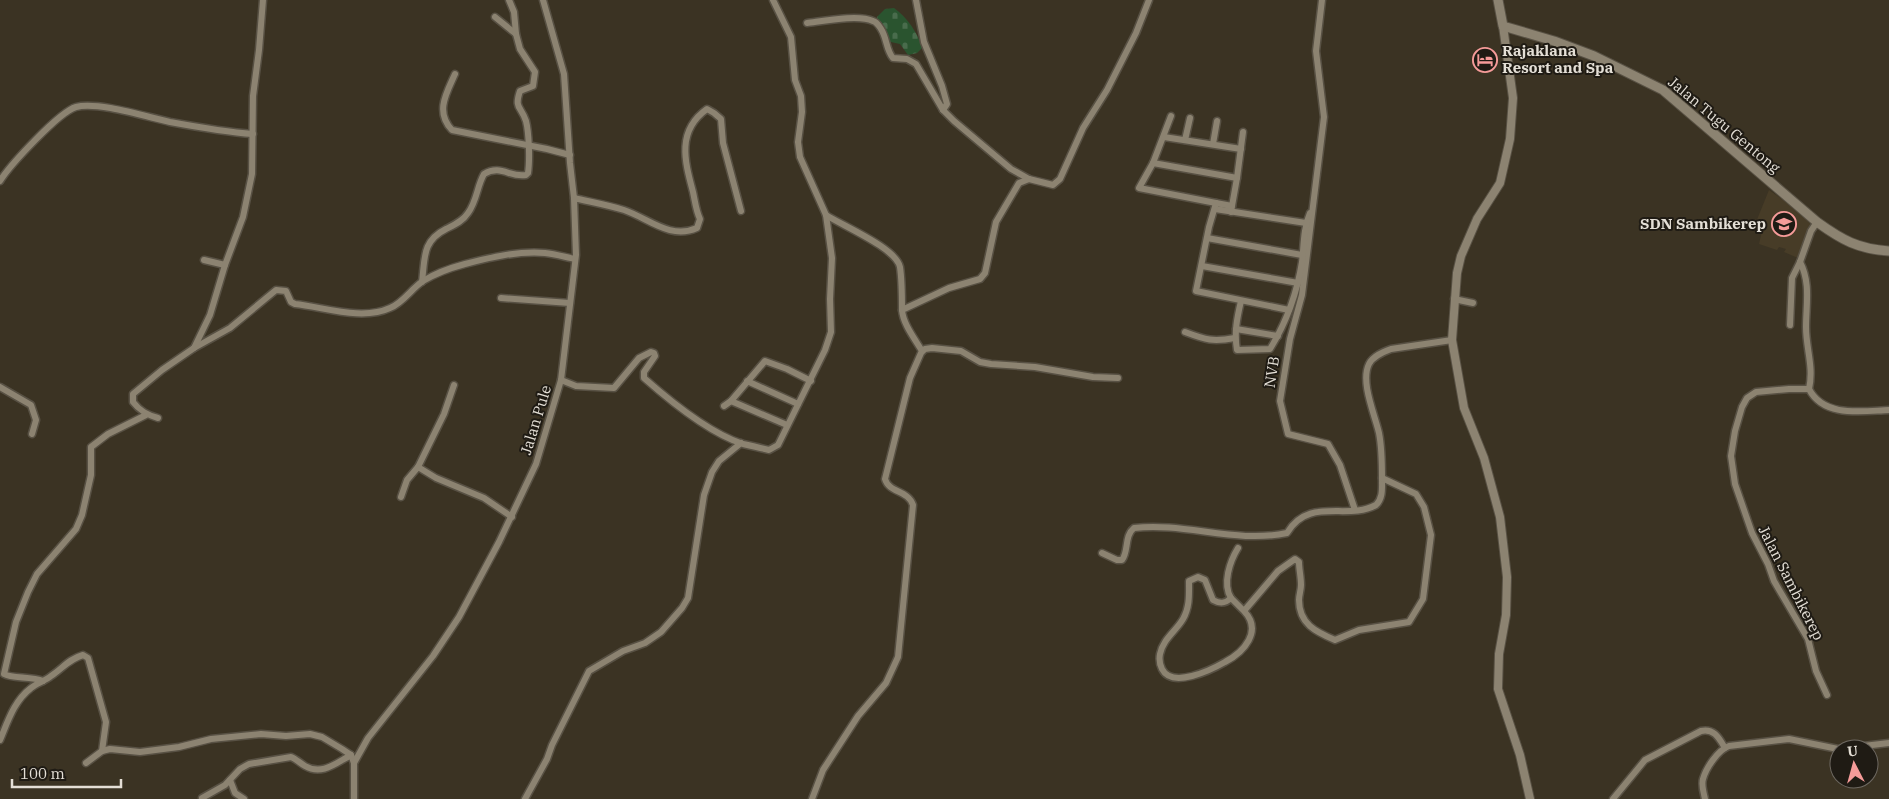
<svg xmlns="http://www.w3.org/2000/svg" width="1889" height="799" font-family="'IBM Plex Serif',serif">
  <defs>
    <pattern id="cemetery-stones" width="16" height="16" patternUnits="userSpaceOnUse" patternTransform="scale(1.25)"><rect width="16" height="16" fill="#2a542f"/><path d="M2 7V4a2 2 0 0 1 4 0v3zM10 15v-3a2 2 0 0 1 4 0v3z" fill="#496c4c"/></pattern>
  </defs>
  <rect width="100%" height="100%" fill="#3b3323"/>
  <!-- built -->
  <polygon fill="#473c27" points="1769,190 1815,222 1798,258 1784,252 1786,249 1779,247 1777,250 1759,244 1762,231 1754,227"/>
  <!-- cemetery -->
  <path fill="url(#cemetery-stones)" d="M894 8C907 17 918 33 922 48L917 53 908 55 900 44 891 42 882 36 877 17 885 9Z"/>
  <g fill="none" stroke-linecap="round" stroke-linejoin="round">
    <defs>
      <g id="minor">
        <polyline points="916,0 924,42 942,86 947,104 943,110"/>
        <polyline points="1322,0 1316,51 1324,117 1302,295 1290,339 1280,401 1288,434 1328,444 1340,465 1355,510"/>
        <polyline points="495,17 516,34"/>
        <path d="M807 23C823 21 859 14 873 21 877 22 879 26 881 29 887 38 886 50 893 58L907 59 916 64 943 110 954 121 1011 169 1029 179 1053 185 1060 179 1083 128 1107 90 1136 33 1149 0"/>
        <path d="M455 74C446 94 435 112 452 130L547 149 570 155"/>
        <polyline points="1171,116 1153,163 1139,188 1216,203"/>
        <polyline points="1164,137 1241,149"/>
        <polyline points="1185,140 1190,118"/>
        <polyline points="1213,144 1217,121"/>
        <polyline points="1153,163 1237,178 1232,206"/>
        <polyline points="1237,178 1243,132"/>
        <path d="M0 181C10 165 59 112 76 107 97 101 147 117 170 122 197 127 225 132 253 134"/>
        <path d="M574 198C591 202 608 205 624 210 648 218 670 240 697 228L700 219C696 211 695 201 693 192 685 162 676 131 707 109L714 113 721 119 723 143 741 211"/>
        <polyline points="1215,209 1306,223"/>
        <polyline points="1231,212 1232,206 1216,203 1209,227 1196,291 1289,310"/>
        <path d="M826 215C843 226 896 248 900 267 902 281 902 296 902 310"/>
        <polyline points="1207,238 1302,255"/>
        <polyline points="204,260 225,265"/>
        <path d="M1800 262C1811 283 1806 305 1806 327 1806 349 1814 367 1809 389 1824 418 1862 411 1889 410"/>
        <polyline points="1202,266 1298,283"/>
        <path d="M422 282C425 258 422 241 446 229 454 225 463 221 468 213 477 201 477 186 484 174 501 164 510 178 526 175L528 173C530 160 529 133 526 121 521 106 514 109 520 91L533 86 535 72 520 49 516 34 514 12 509 0"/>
        <polyline points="501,298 570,303"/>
        <polyline points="1454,299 1473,303"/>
        <path d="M1241 301C1237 318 1234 333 1237 350L1270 349C1286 323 1297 293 1302 262 1304 246 1303 229 1310 213"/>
        <polyline points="1790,325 1792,278 1800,262 1811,231 1817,222"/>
        <polyline points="1236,329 1278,336"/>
        <path d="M1185 332C1206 340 1213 342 1235 338"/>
        <path d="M194 348 230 328 276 290 286 291 291 302 295 304C324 307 362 321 390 308 403 303 411 289 423 281 436 273 450 268 465 264 492 257 517 251 545 253 555 254 565 257 575 259"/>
        <path d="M922 351C915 339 903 324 902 310L949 288 980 279 985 273 996 222 1019 183 1029 179"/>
        <path d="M561 380 576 386 614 388 639 358 651 352 654 353 655 356 644 372V378C670 401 709 433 743 444 752 446 761 448 769 450L778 445 825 350 831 332 830 299 832 258 826 215 800 157 798 142 802 112 801 96 795 80 791 37 773 0"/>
        <polyline points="747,381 798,404"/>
        <polyline points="454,385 444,414 418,467 436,478 484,498 512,517"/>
        <polyline points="0,387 31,405 36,420 32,434"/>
        <polyline points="1809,389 1789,389 1756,392 1747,398 1742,407 1735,431 1731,456 1735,484 1752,533 1768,564 1774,581 1808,639 1816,671 1827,695"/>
        <polyline points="731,401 787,425"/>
        <polyline points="724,406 731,401 765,361 787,369 811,381"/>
        <path d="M158 418C147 415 140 411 133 402V394L162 370 194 348 210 315 225 265 243 217 252 174 253 96 259 50 263 0"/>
        <polyline points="401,497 407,480 418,467"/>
        <path d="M1102 553 1117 560H1122C1129 551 1124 536 1134 528 1185 522 1236 544 1287 533 1309 496 1347 521 1376 505 1383 498 1382 489 1382 479 1382 464 1382 448 1379 433 1375 415 1360 382 1369 364 1373 356 1383 352 1391 349L1452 340"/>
        <path d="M1231 598C1222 584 1230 561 1238 548"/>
        <path d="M1244 611 1231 598C1225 604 1220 604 1213 600L1205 580 1198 577 1189 581C1189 594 1190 607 1183 619 1176 631 1163 639 1160 654 1159 659 1160 665 1162 669 1172 689 1211 670 1225 662 1244 652 1263 631 1244 611L1278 571 1295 559 1299 562C1299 569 1301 577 1301 585 1301 590 1299 595 1299 600 1299 624 1316 632 1335 640L1359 630 1409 622 1423 599 1431 535 1424 507 1416 494 1382 478"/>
        <path d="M43 681C31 676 12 679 4 674L16 622 28 592 37 574 76 529 82 515 91 475V447L108 434 146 415"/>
        <path d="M0 740C8 721 14 701 31 688 37 683 45 681 51 676 63 668 69 659 83 655L88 658 106 722 102 751"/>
        <polyline points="86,763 102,751 110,749 140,752 179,747 211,739 261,734 286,736 310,734 322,737 342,749 351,755 354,763"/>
        <polyline points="230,780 235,793 244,799"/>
        <path d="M202 798 225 785 240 769 249 764 291 757C296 759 300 763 305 766 322 776 336 763 351 755"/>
        <polyline points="354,799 354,763 368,738 433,656 459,617 499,542 536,464 561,380 576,255 574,198 570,163 564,74 543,0"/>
        <polyline points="525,799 547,759 552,745 589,671 623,651 645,643 661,632 682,608 688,598 704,495 712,472 719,461 741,443"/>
        <path d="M812 799 823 770 858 716 886 683 898 657 913 505C908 490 889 493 885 479L910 378 921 353 925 349 932 348 961 351 980 362 991 364 1035 367 1093 377 1118 378"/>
        <path d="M1613 799 1645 760 1701 731C1714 728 1719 738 1725 748"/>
        <path d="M1705 799C1704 794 1701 785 1703 779 1706 768 1718 750 1729 746L1789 739 1838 749 1889 743"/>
      </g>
      <polyline id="tertiary" points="1503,26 1513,98 1510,139 1500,183 1477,219 1461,256 1457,273 1452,340 1464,408 1484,458 1500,517 1507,577 1506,615 1499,654 1498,689 1520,755 1530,799"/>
      <path id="secondary" d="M1498 0 1503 26 1554 41 1594 56 1663 90 1817 222C1842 240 1858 249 1889 251"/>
    </defs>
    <!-- minor casing -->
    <use href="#minor" stroke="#585144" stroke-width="9"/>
    <!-- tertiary casing -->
    <use href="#tertiary" stroke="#585144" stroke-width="10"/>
    <!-- secondary casing -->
    <use href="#secondary" stroke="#585144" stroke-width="11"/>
    <!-- minor -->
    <use href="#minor" stroke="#8c8371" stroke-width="6"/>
    <!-- tertiary -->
    <use href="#tertiary" stroke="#8c8371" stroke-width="8"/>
    <!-- secondary -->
    <use href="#secondary" stroke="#8c8371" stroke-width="9"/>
  </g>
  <!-- icons -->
  <defs>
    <symbol id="hotel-ring" viewBox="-11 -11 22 22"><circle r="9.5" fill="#1f1b14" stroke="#f59b99" stroke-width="1.5"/><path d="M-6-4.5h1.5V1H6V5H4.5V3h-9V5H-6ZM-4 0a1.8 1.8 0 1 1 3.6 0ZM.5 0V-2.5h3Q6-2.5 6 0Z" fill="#f59b99"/></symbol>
    <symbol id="school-ring" viewBox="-11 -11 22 22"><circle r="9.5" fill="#1f1b14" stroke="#f59b99" stroke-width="1.5"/><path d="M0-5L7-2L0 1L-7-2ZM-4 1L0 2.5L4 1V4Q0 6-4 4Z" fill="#f59b99"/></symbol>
  </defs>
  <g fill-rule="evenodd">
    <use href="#hotel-ring" x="1471" y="46" width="28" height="28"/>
    <use href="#school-ring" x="1770" y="210" width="28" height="28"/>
  </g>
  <g text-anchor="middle" stroke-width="4" stroke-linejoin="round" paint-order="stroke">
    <!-- poi labels -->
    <g font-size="15" font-weight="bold" fill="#e4dfd6" stroke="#1f1b14" text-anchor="start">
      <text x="1502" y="56">Rajaklana<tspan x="1502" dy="17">Resort and Spa</tspan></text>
      <text x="1766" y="229" text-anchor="end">SDN Sambikerep</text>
    </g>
    <!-- street labels -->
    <g font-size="15" fill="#e4dfd6" stroke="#1f1b14">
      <text transform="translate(1724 125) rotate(40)" y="5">Jalan Tugu Gentong</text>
      <text transform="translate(1272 372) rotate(-81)" y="5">NVB</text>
      <text transform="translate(536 420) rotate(-73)" y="5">Jalan Pule</text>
      <text transform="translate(1791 583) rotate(63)" y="5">Jalan Sambikerep</text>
    </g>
  </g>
  <!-- north arrow -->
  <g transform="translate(1854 764) rotate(354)"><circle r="24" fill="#1f1b14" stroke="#6e6962"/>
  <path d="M0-4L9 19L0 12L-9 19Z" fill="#f59b99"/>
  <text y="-8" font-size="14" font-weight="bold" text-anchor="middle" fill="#e4dfd6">U</text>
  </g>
  <!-- scale -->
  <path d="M12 779v8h109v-8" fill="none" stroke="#e4dfd6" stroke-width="2.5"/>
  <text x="20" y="779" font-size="15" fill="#e4dfd6" stroke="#1f1b14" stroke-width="4" paint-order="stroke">100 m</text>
</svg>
